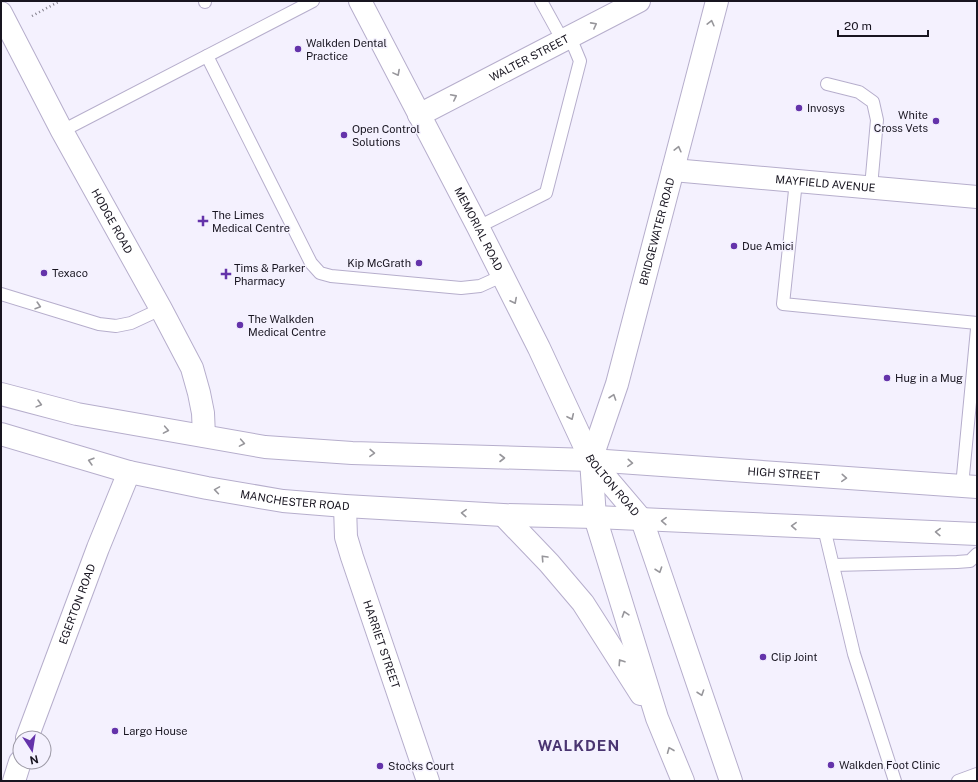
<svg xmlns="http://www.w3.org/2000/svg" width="978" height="782" font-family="'Public Sans',sans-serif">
  <rect width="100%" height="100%" fill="#f4f1fe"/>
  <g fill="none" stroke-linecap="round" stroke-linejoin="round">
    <defs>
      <g id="lane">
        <polyline points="205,1 205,2"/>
        <polyline points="541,1 563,41"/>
        <polyline points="207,56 311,263 320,273 331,276 461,288 480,286 502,276"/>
        <polyline points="827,84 859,92 873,102 877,120 871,187"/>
        <polyline points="62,131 313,1"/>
        <polyline points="796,181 783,304 977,323"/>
        <polyline points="478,227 546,193 580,61 570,37"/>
        <polyline points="1,294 99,324 116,326 131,323 161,309"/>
        <polyline points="962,486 977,329"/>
        <polyline points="824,528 854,654 895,781"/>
        <polyline points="833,565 957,562 970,561 977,554"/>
        <polyline points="958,781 977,774"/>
      </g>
      <g id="street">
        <path id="s1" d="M1 13 62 131 161 309 192 368 199 393 203 413 204 436"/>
        <path id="s2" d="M419 115 639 1"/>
        <path id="s3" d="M673 170 977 197"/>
        <path id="s4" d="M345 506 346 537 352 557 428 781"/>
        <path id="s5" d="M27 738 98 548 129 472"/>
        <polyline points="14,781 20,762"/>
      </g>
      <g id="secondary">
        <path id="s6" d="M591 460 617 384 717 1"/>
      </g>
      <g id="primary">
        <path id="s7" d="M360 1 478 227 539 348 591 460 642 520 731 781"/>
        <path id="s8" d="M1 394 77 414 265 447 352 453 591 460 977 487"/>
        <path id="s9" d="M1 434 129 472 207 488 283 501 345 506 503 515 595 517 977 534"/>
        <polyline points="591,460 595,517 657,718 683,781"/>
        <polyline points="503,515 549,563 583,603 641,694"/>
      </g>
    </defs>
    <!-- lane casing -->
    <use href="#lane" stroke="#b6aecc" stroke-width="14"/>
    <!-- street casing -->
    <use href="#street" stroke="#b6aecc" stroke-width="24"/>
    <!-- secondary casing -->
    <use href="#secondary" stroke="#b6aecc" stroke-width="24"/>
    <!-- primary casing -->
    <use href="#primary" stroke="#b6aecc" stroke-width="24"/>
    <!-- path -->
    <polyline stroke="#817e8a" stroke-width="2.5" stroke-dasharray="1 3" stroke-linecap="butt" points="32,16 60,1"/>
    <!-- lane -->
    <use href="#lane" stroke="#fff" stroke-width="12"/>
    <!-- street -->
    <use href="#street" stroke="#fff" stroke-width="22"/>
    <!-- secondary -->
    <use href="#secondary" stroke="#fff" stroke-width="22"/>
    <!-- primary -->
    <use href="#primary" stroke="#fff" stroke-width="22"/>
  </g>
  <!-- one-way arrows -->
  <defs><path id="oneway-chevron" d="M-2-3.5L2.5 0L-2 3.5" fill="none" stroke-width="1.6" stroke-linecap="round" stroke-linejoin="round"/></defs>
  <g stroke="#97969b">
    <use href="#oneway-chevron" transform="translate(711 23) rotate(-76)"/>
    <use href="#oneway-chevron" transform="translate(594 25) rotate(-28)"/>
    <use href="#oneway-chevron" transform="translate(397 73) rotate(62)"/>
    <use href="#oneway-chevron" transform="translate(454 97) rotate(-27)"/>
    <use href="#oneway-chevron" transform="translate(678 149) rotate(-76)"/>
    <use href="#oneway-chevron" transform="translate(514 301) rotate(63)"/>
    <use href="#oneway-chevron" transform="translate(38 306) rotate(17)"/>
    <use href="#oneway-chevron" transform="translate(613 397) rotate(-71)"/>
    <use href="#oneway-chevron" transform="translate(39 404) rotate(15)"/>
    <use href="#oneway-chevron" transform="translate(571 417) rotate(65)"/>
    <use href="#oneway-chevron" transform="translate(166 430) rotate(10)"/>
    <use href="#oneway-chevron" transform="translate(242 443) rotate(10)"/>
    <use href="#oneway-chevron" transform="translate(372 453) rotate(2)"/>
    <use href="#oneway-chevron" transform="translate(502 458)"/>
    <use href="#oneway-chevron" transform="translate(91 461) rotate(-164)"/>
    <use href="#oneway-chevron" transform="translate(630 463) rotate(4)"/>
    <use href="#oneway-chevron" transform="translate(844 478) rotate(4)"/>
    <use href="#oneway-chevron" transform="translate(217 490) rotate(-171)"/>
    <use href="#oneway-chevron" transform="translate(464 513) rotate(-177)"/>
    <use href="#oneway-chevron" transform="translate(664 521) rotate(-178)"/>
    <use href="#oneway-chevron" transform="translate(794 526) rotate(-178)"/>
    <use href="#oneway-chevron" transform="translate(938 532) rotate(-178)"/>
    <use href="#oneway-chevron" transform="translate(544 558) rotate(-133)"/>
    <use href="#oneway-chevron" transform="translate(659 570) rotate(71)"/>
    <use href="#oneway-chevron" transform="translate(625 614) rotate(-108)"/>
    <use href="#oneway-chevron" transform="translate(621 662) rotate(-123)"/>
    <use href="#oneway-chevron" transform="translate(701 693) rotate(71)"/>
    <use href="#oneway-chevron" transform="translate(670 750) rotate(-112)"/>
  </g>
  <!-- markers -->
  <g fill="#6433aa" stroke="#f4f1fe" stroke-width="1.5">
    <circle cx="298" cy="49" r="4"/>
    <circle cx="799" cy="108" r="4"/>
    <circle cx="936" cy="121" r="4"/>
    <circle cx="344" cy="135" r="4"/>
    <path d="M201 215h4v4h4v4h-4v4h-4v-4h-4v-4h4z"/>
    <circle cx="734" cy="246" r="4"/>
    <circle cx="419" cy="263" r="4"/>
    <circle cx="44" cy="273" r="4"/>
    <path d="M224 268h4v4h4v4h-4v4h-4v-4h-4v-4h4z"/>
    <circle cx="240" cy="325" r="4"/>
    <circle cx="887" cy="378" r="4"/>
    <circle cx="763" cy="657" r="4"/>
    <circle cx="115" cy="731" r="4"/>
    <circle cx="831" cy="765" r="4"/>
    <circle cx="380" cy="766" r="4"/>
  </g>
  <g text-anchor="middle" stroke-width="3" stroke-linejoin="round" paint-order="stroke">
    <!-- poi labels -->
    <g font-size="11" fill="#181520" stroke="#f4f1fe" text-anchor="start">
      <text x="306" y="47">Walkden Dental<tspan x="306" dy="13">Practice</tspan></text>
      <text x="807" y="112">Invosys</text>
      <text x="928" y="119" text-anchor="end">White<tspan x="928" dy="13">Cross Vets</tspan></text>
      <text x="352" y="133">Open Control<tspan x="352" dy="13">Solutions</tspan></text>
      <text x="212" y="219">The Limes<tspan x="212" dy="13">Medical Centre</tspan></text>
      <text x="742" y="250">Due Amici</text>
      <text x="411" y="267" text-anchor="end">Kip McGrath</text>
      <text x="234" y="272">Tims &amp; Parker<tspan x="234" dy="13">Pharmacy</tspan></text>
      <text x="52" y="277">Texaco</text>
      <text x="248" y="323">The Walkden<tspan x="248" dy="13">Medical Centre</tspan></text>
      <text x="895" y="382">Hug in a Mug</text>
      <text x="771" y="661">Clip Joint</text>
      <text x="123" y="735">Largo House</text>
      <text x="839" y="769">Walkden Foot Clinic</text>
      <text x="388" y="770">Stocks Court</text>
    </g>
    <!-- street labels -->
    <g font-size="11" fill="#181520" stroke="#f4f1fe">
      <text dy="4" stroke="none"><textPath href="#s2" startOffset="124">WALTER STREET</textPath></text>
      <text dy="4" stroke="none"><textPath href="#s3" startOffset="153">MAYFIELD AVENUE</textPath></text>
      <text dy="4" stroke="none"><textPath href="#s1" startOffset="236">HODGE ROAD</textPath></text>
      <text dy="4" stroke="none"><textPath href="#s7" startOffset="257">MEMORIAL ROAD</textPath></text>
      <text dy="4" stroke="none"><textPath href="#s6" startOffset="238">BRIDGEWATER ROAD</textPath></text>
      <text dy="4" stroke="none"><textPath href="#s8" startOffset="789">HIGH STREET</textPath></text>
      <text dy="4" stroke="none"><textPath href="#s7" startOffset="547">BOLTON ROAD</textPath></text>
      <text dy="4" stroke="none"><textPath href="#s9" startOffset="302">MANCHESTER ROAD</textPath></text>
      <text dy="4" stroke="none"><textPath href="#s5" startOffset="143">EGERTON ROAD</textPath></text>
      <text dy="4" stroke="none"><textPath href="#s4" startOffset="144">HARRIET STREET</textPath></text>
    </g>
    <!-- district labels -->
    <g font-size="15" font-weight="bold" letter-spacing="1" fill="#4a3571" stroke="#f4f1fe">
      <text x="579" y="751">WALKDEN</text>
    </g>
  </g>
  <!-- border -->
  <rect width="978" height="782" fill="none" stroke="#181520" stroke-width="4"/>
  <!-- north arrow -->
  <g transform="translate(32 750) rotate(168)"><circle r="19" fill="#f4f1fe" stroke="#9c99a5"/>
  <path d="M0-3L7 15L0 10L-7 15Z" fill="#6433aa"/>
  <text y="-6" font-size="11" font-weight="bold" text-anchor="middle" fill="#181520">N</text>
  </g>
  <!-- scale -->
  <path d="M838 30v6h90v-6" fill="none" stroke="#181520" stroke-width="2"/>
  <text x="844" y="30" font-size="12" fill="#181520" stroke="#f4f1fe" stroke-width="3" paint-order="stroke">20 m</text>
</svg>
